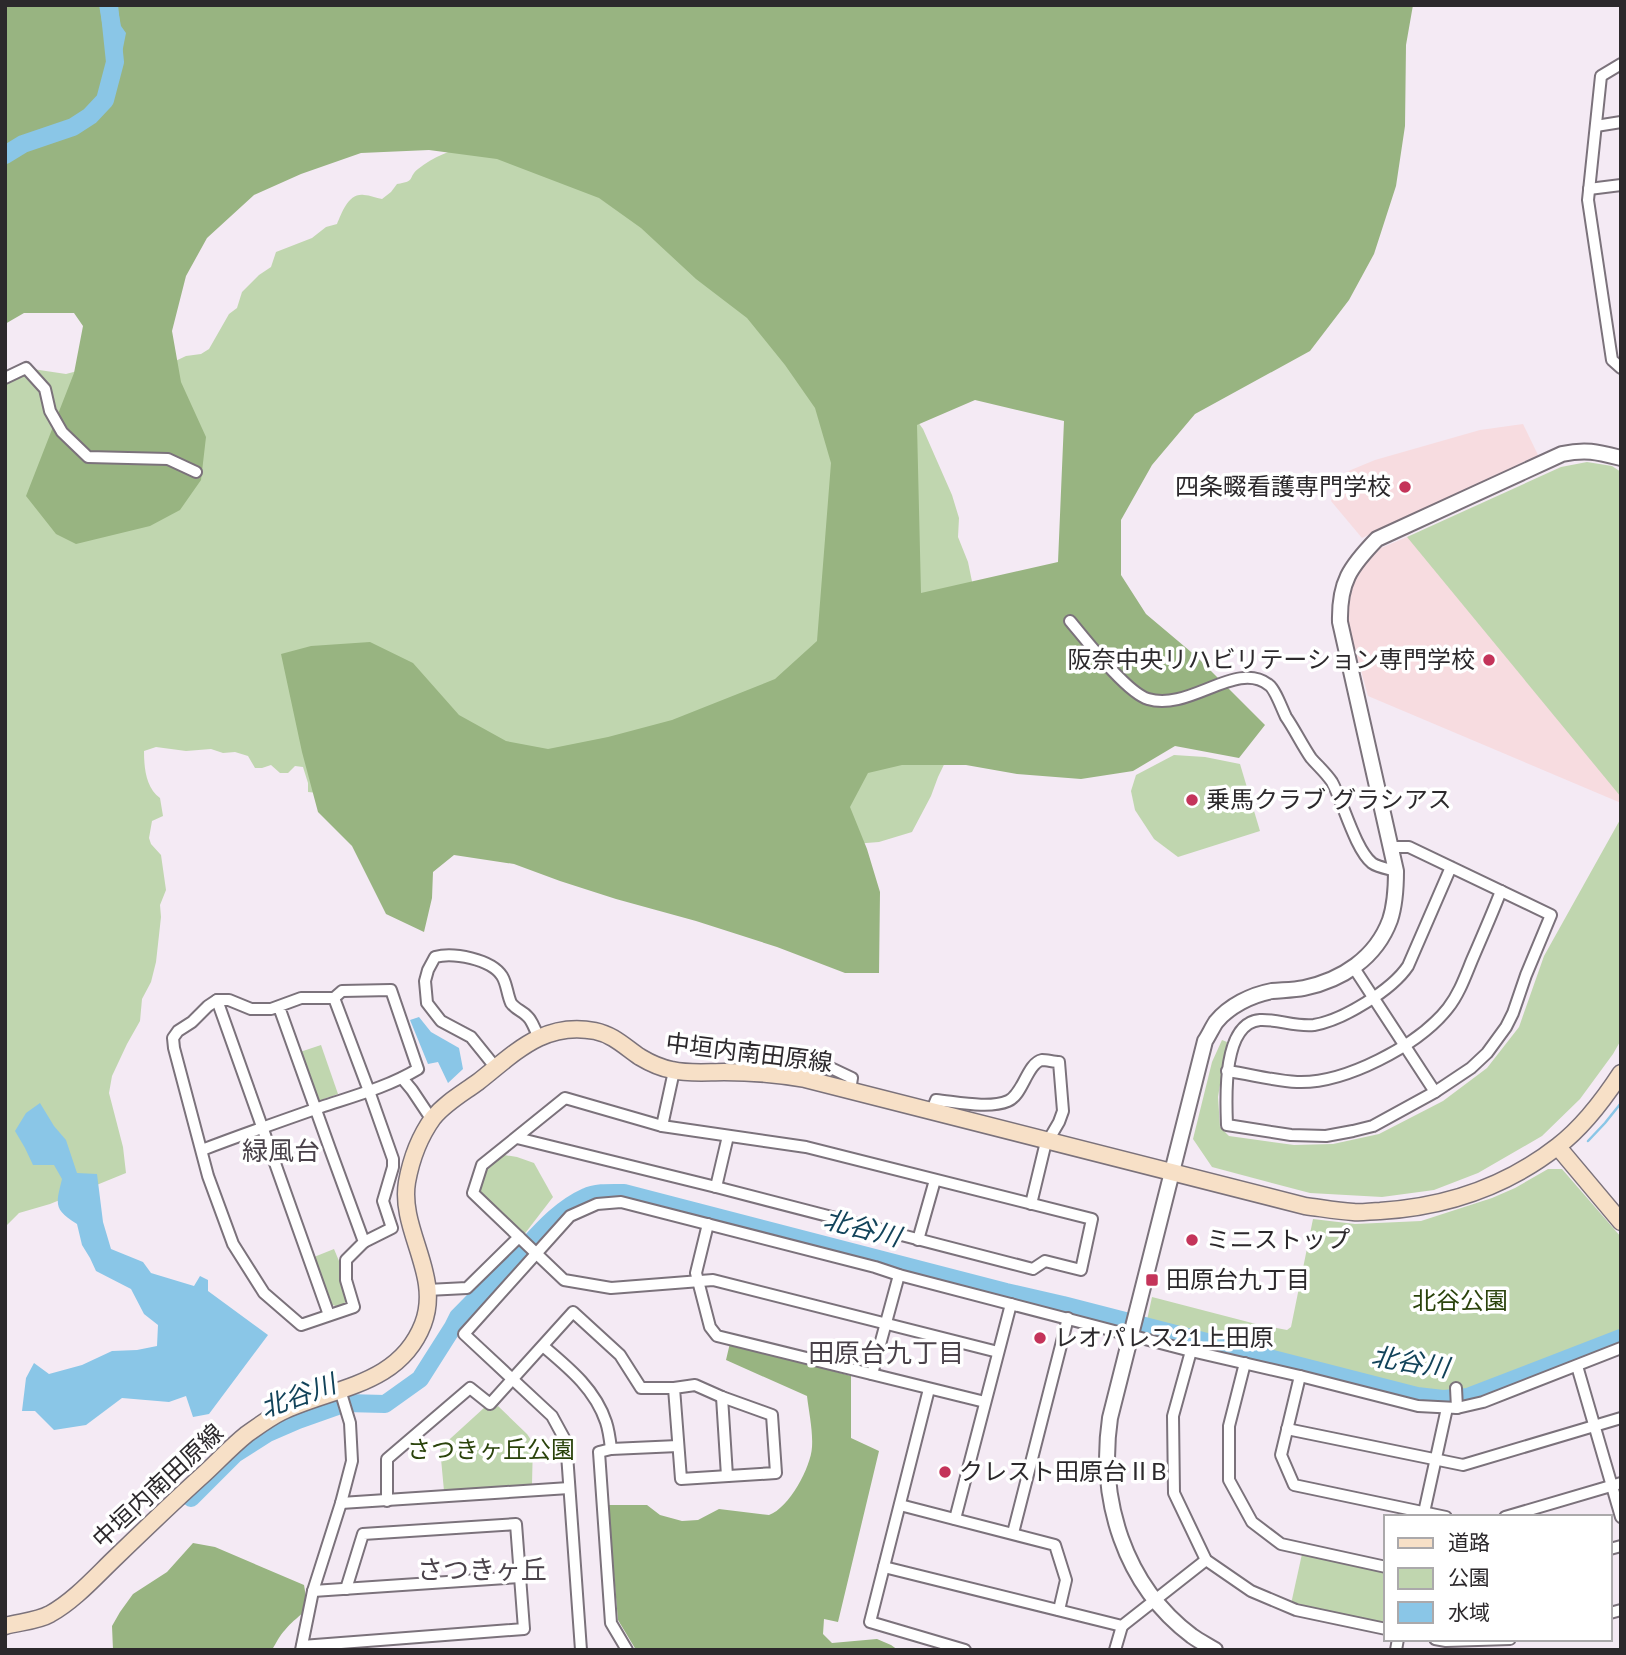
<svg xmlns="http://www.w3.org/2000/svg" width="1626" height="1655" font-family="Lato,'Noto Sans JP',sans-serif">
  <rect width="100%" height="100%" fill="#f4eaf4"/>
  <!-- education -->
  <g fill="#f7dce0">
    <polygon points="1523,424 1538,455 1362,538 1331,501 1346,472 1375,460 1480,430"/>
    <polygon points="1589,497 1621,545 1621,803 1368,696 1348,623 1348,603 1352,587 1363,567 1381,548 1407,537"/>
  </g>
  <!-- green -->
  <g fill="#c0d6af">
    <path d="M470 146 575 181 910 411 923 429 952 495 959 518 958 537 968 562 977 606 953 746 938 777 931 796 912 832 879 842 854 844 308 792V783L303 767 295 766 288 773H280L271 765 262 768H255L248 756 235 752 223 753 211 749 186 751 156 747 144 751C144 768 146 788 160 798L163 816 152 821 149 838 151 844 161 855 166 890 160 905 161 917 156 962 151 982 142 999 140 1021 127 1044 112 1076 109 1093 123 1147 126 1173 50 1204 19 1213 5 1227V382L26 368 66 374 81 370 167 365 186 356 201 354 209 349 229 314 237 308 242 292 259 275 271 267 276 252 312 238 326 227 337 224C342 213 348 193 364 195 370 195 376 198 382 199L391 192 397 184C417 181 407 178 418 169 433 157 452 149 470 146Z"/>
    <polygon points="1587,462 1612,466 1621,472 1621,797 1407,537 1561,467"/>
    <polygon points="1174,755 1205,757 1240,764 1260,831 1178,857 1154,839 1135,810 1131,791 1136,775"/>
    <polygon points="1621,818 1621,1040 1613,1054 1580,1099 1542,1136 1478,1173 1434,1190 1382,1197 1310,1193 1212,1167 1193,1139 1212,1062 1222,1040 1227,1042 1218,1097 1220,1127 1229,1136 1294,1145 1333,1144 1379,1134 1443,1101 1487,1068 1519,1027 1544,956"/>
    <polygon points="321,1045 338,1094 318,1101 300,1052"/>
    <polygon points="504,1155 517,1157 534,1163 553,1197 523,1236 478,1191 486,1167"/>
    <polygon points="1548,1169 1562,1169 1621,1237 1621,1332 1483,1387 1460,1391 1442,1393 1421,1392 1147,1320 1152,1297 1256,1324 1287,1330 1291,1327 1313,1219 1355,1224 1421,1221 1492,1198 1515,1188"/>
    <polygon points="334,1249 339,1261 340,1277 346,1301 343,1306 338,1307 330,1304 314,1257"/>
    <polygon points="498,1406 527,1434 533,1443 532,1484 444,1491 440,1448 485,1407 490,1411"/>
    <polygon points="1302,1554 1386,1573 1386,1625 1291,1604"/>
  </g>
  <!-- forest -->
  <g fill="#98b481" fill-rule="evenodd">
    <path d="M5 5H1413L1406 45 1405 126 1396 186 1374 254 1349 300 1310 351 1195 414 1152 465 1121 520V575L1146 614 1197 657 1265 725 1239 758 1175 746 1133 771 1081 779 1017 774 966 765H902L868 773 850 807 867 849 880 892 879 973H845L777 947 696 921 616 899 560 881 514 864 454 855 433 872 432 898 424 932 386 914 352 846 318 812 302 752 281 654 311 646 370 642 413 663 459 715 506 741 548 749 608 737 672 720 775 679 817 641 831 463 815 408 785 365 747 318 696 279 641 228 599 198 497 159 429 150 361 153 301 174 254 195 207 238 186 276 172 331 181 382 206 437 201 480 180 510 150 526 76 544 56 534 26 496 74 373 83 326 74 313H24L5 324ZM975 400 1064 421 1058 562 921 593 917 425Z"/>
    <path d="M730 1343 851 1376V1438L879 1451 838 1622 824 1619 823 1634 832 1643 877 1639 891 1645 898 1650H636L618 1620 608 1505H647L660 1515 682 1521 698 1520 719 1509 769 1515C789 1508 811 1467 812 1447 813 1430 809 1413 807 1396L726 1360Z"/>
    <path d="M193 1543 215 1547 304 1585C310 1617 302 1610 285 1630 280 1635 276 1643 272 1650H113L112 1626 120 1612 133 1594 167 1572Z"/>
  </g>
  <!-- water -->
  <g fill="#8ac6e7">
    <polygon points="99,5 117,5 121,26 126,33 120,63 109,63"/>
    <polygon points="419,1017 431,1032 459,1048 463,1069 448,1083 438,1062 428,1064 410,1020"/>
    <path d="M40 1103 54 1126 66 1140 77 1173 97 1174 103 1222 111 1249 143 1262 151 1273 194 1286 200 1276 208 1280V1291L268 1335 209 1414 193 1417 186 1396 169 1402 122 1398 86 1425 54 1430 35 1411H22L26 1378 34 1363 49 1374 82 1365 112 1351 137 1350 157 1346 158 1325 144 1314 131 1289 96 1271 90 1258 82 1245 77 1224C53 1209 56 1204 62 1179L54 1165H33L25 1148 15 1131 26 1113Z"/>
  </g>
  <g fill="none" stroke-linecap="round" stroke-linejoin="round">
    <!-- stream -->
    <polyline stroke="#8ac6e7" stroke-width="2.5" points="1588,1141 1605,1123 1621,1103"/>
    <!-- river -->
    <g stroke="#8ac6e7" stroke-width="18">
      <polyline points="5,155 23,144 73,127 90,116 105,100 115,62 109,5"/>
      <path d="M191 1498 235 1454 268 1433 298 1420 346 1403 385 1404 420 1379 453 1327 458 1317C477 1297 497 1278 516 1258 537 1236 557 1210 586 1197 596 1192 612 1193 624 1193L1006 1292 1063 1305 1417 1396 1443 1399 1468 1397 1621 1338"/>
    </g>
    <defs>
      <g id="minor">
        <polyline points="1621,64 1601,76 1588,200 1612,360 1621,368"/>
        <polyline points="1596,126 1621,122"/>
        <polyline points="1589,189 1621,185"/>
        <polyline points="5,378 26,368 45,389 50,411 62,432 88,457 168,459 196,472"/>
        <path d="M1070 621C1086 640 1127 693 1148 699 1189 712 1237 659 1269 685 1275 689 1282 709 1286 717 1295 730 1302 745 1311 758 1318 766 1326 773 1332 782 1343 802 1355 849 1372 863 1377 867 1389 869 1396 871"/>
        <path d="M1392 847H1409L1551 915 1526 975 1513 1013 1506 1027 1487 1053 1471 1068 1435 1092 1373 1126 1353 1131 1326 1136 1291 1135 1227 1125C1226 1099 1222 1023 1260 1020 1278 1019 1295 1027 1314 1025 1343 1020 1392 990 1408 966L1451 867"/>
        <polyline points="1354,968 1435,1092"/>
        <polyline points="334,998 369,1091 393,1159 393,1167 383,1201 392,1228 364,1242"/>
        <polyline points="217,1000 329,1315"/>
        <path d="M496 1068 471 1037 441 1021 427 1003 425 981 428 970 435 957C453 952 491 959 502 976 507 984 507 994 511 1003 516 1010 523 1011 528 1017 533 1022 535 1031 539 1037"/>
        <path d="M1227 1071C1250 1074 1274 1081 1297 1082 1344 1084 1418 1046 1448 1008 1459 994 1465 977 1472 960 1482 937 1492 914 1501 891"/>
        <polyline points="742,1072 744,1060 770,1054 778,1055 801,1066 833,1069 852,1078 850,1090"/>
        <polyline points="402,1078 412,1090 432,1120"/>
        <path d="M932 1110 936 1100C957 1102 989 1109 1008 1101 1023 1095 1027 1063 1042 1060 1047 1060 1054 1062 1059 1062L1063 1111 1059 1122 1045 1146 1031 1204"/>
        <polyline points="662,1126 674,1071"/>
        <polyline points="517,1138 716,1187 1033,1269 1045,1261 1081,1270 1092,1219 806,1147 662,1126 565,1098 482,1165 473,1193 564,1280 611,1288 713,1280 998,1352"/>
        <path d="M202 1150C241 1135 281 1121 321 1107 354 1096 388 1087 418 1069L391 990 342 991 334 998H301L271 1009H251L229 1000H217L208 1006 192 1022 178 1031 173 1038 174 1048 208 1176 233 1244 264 1293 301 1325 354 1307 346 1280V1260L364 1242C335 1164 307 1085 279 1007"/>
        <polyline points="716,1187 728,1136"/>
        <polyline points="708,1224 696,1273 710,1327 717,1336 985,1402"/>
        <polyline points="918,1240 935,1180"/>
        <polyline points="427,1290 467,1288 519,1237"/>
        <path d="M543 1346C569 1368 595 1389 606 1422 609 1431 610 1440 611 1449"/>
        <polyline points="1191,1351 1173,1416 1174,1493 1206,1560 1251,1591 1296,1610 1386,1629"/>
        <polyline points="1245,1363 1229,1426 1229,1480 1252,1522 1281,1544 1386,1567"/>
        <polyline points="1577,1366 1621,1517"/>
        <polyline points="872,1374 899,1275"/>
        <polyline points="1300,1376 1281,1455 1294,1485 1446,1517"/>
        <polyline points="1456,1388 1457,1408"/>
        <polyline points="929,1389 870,1622 965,1650"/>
        <polyline points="722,1397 727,1476"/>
        <polyline points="1287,1429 1463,1465 1621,1418"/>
        <polyline points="387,1501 387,1459 470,1388 490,1404 573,1312 620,1355 641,1388 674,1388 695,1385 722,1397 772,1415 776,1473 681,1479 674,1388"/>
        <polyline points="341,1503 569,1488"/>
        <polyline points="900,1505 1055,1545 1066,1580 1059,1610"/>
        <polyline points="1423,1517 1447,1408"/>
        <polyline points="1505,1517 1621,1483"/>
        <polyline points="955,1519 1011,1304"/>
        <polyline points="1013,1533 1068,1318"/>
        <polyline points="1610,1549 1621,1546"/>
        <polyline points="884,1567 1122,1626 1206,1560"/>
        <polyline points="313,1591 520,1577"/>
        <polyline points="1610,1613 1621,1610"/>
        <polyline points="1435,1639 1446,1641 1510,1639"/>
        <polyline points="302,1646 524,1629 516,1524 363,1534 346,1589"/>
        <polyline points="301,1650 313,1591 341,1503 352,1461 350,1423 340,1390"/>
        <polyline points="581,1650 567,1454 564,1438 552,1416 464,1334 570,1216 597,1204 621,1202 875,1267 899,1275 1191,1351 1300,1376 1418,1406 1457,1408 1483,1402 1621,1348"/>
        <polyline points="627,1650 611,1623 599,1452 611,1449 678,1446"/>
        <polyline points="1115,1650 1122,1626"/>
        <polyline points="1396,1650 1398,1639"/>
      </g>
      <path id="tertiary" d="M1215 1650C1207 1645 1199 1641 1192 1636 1124 1585 1098 1499 1110 1418L1205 1041C1209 1035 1212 1028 1216 1022 1229 1006 1251 995 1272 991 1283 990 1294 990 1304 988 1342 980 1376 958 1390 920 1395 905 1396 887 1396 871L1340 622C1339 582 1350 567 1377 539L1562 454C1586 449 1597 452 1621 458"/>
      <g id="secondary">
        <polyline points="1558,1147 1621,1222"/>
        <path d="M5 1626C19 1622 38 1621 50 1614 74 1601 96 1576 116 1557 145 1529 174 1501 204 1474 218 1461 232 1446 247 1434 257 1427 269 1418 281 1412 333 1387 399 1386 423 1324 442 1275 399 1230 407 1182 411 1160 420 1136 433 1118 445 1103 463 1093 478 1082 515 1053 544 1021 595 1031 614 1035 625 1047 640 1057 650 1063 661 1068 672 1070 689 1074 707 1072 724 1072 752 1072 778 1074 805 1079L1305 1206C1321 1208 1337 1211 1353 1212 1362 1213 1371 1211 1380 1211 1445 1207 1507 1186 1558 1146 1583 1127 1604 1099 1621 1073"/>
      </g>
    </defs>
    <!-- minor casing -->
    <use href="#minor" stroke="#7b727b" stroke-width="14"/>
    <!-- tertiary casing -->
    <use href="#tertiary" stroke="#7b727b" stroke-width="18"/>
    <!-- secondary casing -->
    <use href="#secondary" stroke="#7b727b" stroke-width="19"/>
    <!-- minor -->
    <use href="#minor" stroke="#fff" stroke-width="10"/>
    <!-- tertiary -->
    <use href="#tertiary" stroke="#fff" stroke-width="14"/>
    <!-- secondary -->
    <use href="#secondary" stroke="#f7e0c7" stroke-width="16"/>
  </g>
  <!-- markers -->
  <g fill="#c4345a" stroke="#fff" stroke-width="2.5">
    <circle cx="1405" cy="487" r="7"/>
    <circle cx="1489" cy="660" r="7"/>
    <circle cx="1192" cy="800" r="7"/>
    <circle cx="1192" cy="1240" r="7"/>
    <rect x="1145" y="1273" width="14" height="14" rx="3.5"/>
    <circle cx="1040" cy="1338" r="7"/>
    <circle cx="945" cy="1472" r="7"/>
  </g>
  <g text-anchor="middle" stroke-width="7" stroke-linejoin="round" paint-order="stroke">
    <!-- poi labels -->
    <g font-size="24" fill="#2c292c" stroke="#fff" text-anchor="start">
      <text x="1391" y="495" text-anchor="end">四条畷看護専門学校</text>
      <text x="1475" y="668" text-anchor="end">阪奈中央リハビリテーション専門学校</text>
      <text x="1206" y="808">乗馬クラブ グラシアス</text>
      <text x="1206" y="1248">ミニストップ</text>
      <text x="1166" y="1288">田原台九丁目</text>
      <text x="1054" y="1346">レオパレス21上田原</text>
      <text x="959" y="1480">クレスト田原台ⅡB</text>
    </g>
    <!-- street labels -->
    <g font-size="24" fill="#2c292c" stroke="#fff">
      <text transform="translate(749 1053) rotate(7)" y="8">中垣内南田原線</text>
      <text transform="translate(158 1486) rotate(-43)" y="8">中垣内南田原線</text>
    </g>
    <!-- park labels -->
    <g font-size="24" fill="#2a430b" stroke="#fff">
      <text x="1460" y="1309">北谷公園</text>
      <text x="491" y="1458">さつきヶ丘公園</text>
    </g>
    <!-- neighbourhood labels -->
    <g font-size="26" fill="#4b434b" stroke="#fff">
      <text x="281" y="1160">緑風台</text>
      <text x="886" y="1362">田原台九丁目</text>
      <text x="482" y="1579">さつきヶ丘</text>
    </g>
    <!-- water labels -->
    <g font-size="26" font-style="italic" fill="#12435a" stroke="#fff">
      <text transform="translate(862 1228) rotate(14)" y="9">北谷川</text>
      <text transform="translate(1410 1362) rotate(9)" y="9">北谷川</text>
      <text transform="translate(298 1396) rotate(-20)" y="9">北谷川</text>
    </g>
  </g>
  <!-- border -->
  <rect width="1626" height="1655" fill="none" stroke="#2c292c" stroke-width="14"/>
  <!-- legend -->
  <rect x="1384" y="1515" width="228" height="126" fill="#ffffff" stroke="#aba9ab" stroke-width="2"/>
  <rect x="1398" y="1538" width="35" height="10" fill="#f7e0c7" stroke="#aba9ab" stroke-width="2"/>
  <text x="1448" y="1550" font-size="21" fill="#2c292c">道路</text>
  <rect x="1398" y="1568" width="35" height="21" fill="#c0d6af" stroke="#aba9ab" stroke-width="2"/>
  <text x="1448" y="1585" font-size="21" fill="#2c292c">公園</text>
  <rect x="1398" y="1602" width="35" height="21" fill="#8ac6e7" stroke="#aba9ab" stroke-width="2"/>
  <text x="1448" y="1620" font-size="21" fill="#2c292c">水域</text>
</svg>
